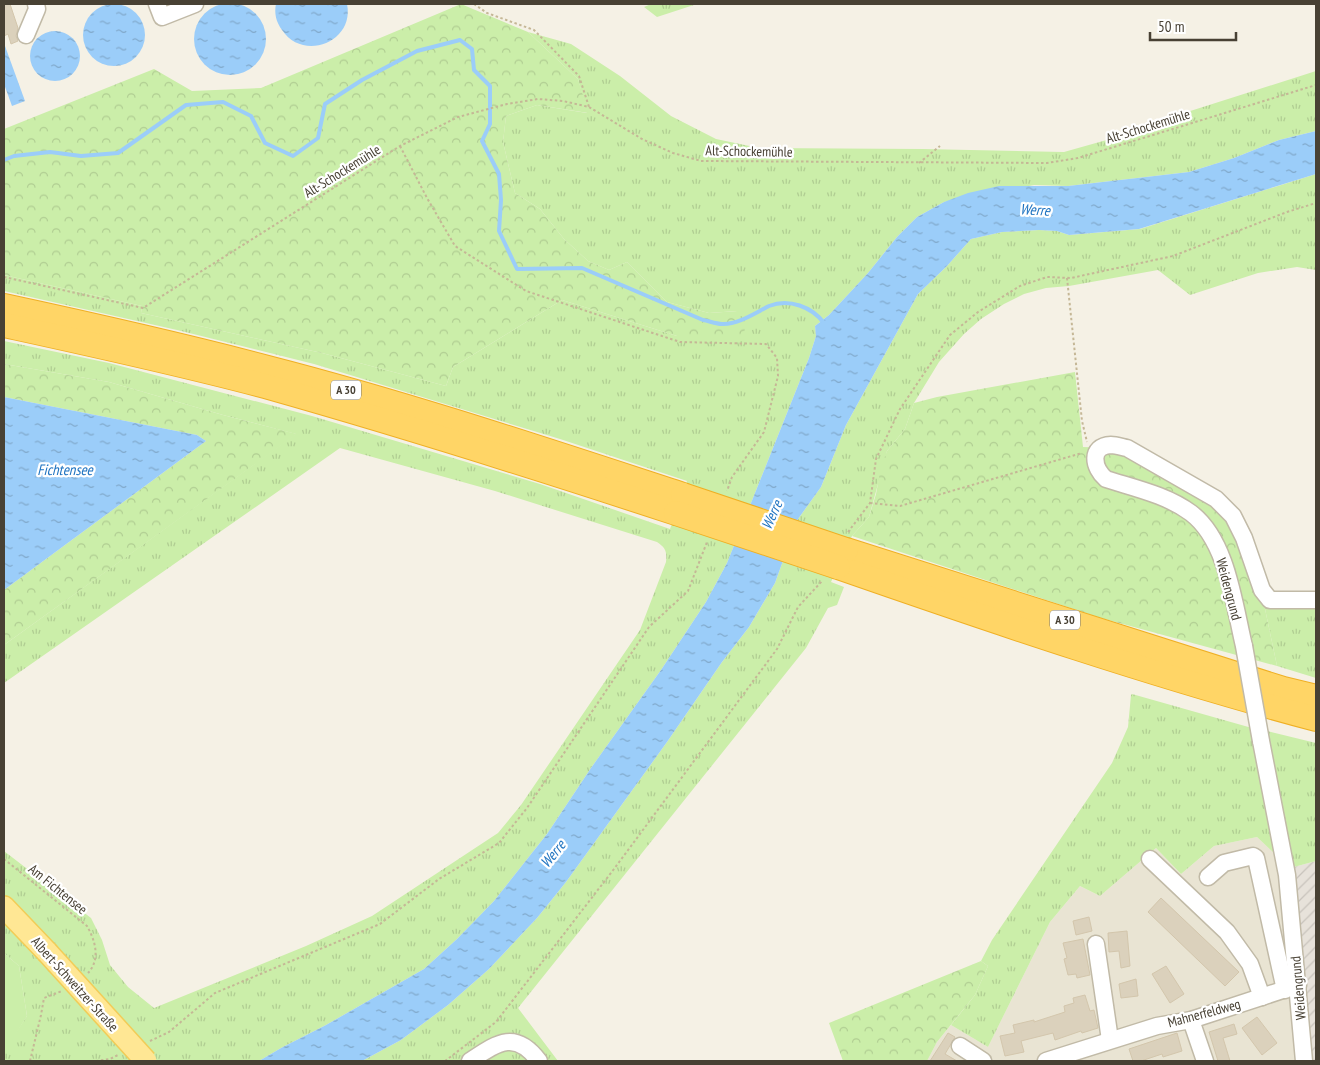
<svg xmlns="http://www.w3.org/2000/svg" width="1320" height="1065" font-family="'PT Sans Narrow',sans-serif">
  <defs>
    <pattern id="industrial-furrows" width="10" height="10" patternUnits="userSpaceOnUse" patternTransform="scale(1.25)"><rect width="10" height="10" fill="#e7e2da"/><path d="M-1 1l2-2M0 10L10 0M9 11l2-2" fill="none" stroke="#c8c3bc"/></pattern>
    <pattern id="grass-tufts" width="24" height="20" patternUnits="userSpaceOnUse" patternTransform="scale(1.25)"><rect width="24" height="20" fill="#cbeea9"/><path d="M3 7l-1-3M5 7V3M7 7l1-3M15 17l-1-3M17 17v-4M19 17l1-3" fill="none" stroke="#b0cd92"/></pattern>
    <pattern id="forest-crowns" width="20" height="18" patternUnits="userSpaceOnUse" patternTransform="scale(1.25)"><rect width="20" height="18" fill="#cbeea9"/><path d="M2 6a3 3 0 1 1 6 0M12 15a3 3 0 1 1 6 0" fill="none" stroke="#b0cd92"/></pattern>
    <pattern id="water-ripples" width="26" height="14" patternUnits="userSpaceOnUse" patternTransform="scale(1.25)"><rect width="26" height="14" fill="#9bcdf9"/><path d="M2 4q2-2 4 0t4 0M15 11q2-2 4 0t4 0" fill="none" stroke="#80a8ca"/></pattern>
  </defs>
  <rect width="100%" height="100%" fill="#f5f1e5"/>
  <!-- residential -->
  <polygon fill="#e9e4d3" points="1257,837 1276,855 1290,959 1308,1061 927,1061 937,1042 951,1025 988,1047 1050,922 1080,886 1100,896 1156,848 1181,874 1214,846"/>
  <!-- industrial -->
  <polygon fill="url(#industrial-furrows)" points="1316,861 1316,1061 1308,1061 1290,868"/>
  <!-- grass -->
  <g fill="url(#grass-tufts)">
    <polygon points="651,4 697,4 657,17 644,7"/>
    <path d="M528 32 571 44 620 76 671 116 716 139 759 148 923 149 1064 152 1142 130 1162 120 1316 71V131L1279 140 1234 158 1189 172 1068 186 1034 185 944 202 917 217 897 237 868 273 829 315 815 326 816 336 809 358 727 563 706 602 661 670 591 768 547 834 494 901 457 939 424 969 326 1025 281 1048 259 1061H4L5 1049 27 1016 19 966 4 953V851L91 918 102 940 110 965 128 987 154 1008 306 946 372 916 498 833 521 805 640 630 666 562C667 552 666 548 657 542L495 491 340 448 4 683V645L296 434 223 415 109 382 4 364V341L109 363 312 416 540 484 670 529 687 481 560 439 314 364 177 330 4 291V275L142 306 141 313 322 353 446 386 453 367 562 300 677 336 738 311 709 313 667 302 627 262 609 270 588 261 564 239 540 209 515 193 503 142 506 116 537 105 587 113 578 79Z"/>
    <polygon points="1316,174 1316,270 1297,267 1258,273 1190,295 1158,270 1069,286 1046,288 1024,294 1004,304 981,319 964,334 939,362 914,403 905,429 887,451 869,517 852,536 831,582 844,587 837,605 828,608 806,648 518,1008 558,1061 362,1061 401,1040 448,1005 489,969 537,918 566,882 667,742 722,662 749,627 775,583 798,519 821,487 846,425 918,294 947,266 971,239 1002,232 1039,230 1057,231 1069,235 1140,229"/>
    <polygon points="1264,604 1316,604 1316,678 1277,666"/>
    <polygon points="1132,694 1252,728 1276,855 1257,837 1214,846 1181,874 1156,848 1100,896 1080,886 1050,922 988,1047 951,1025 975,995 988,966 981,961 992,940 1112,763 1128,727 1131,695"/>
    <polygon points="1267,731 1316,743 1316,861 1290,868"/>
  </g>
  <!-- forest -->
  <g fill="url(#forest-crowns)">
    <polygon points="461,4 528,32 578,79 588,113 537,105 506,116 503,142 515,193 540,209 564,239 588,261 609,270 627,262 667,302 709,313 738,311 745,329 742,338 677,336 562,300 453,367 446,386 322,353 141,313 142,306 4,275 4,129 154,69 192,91 261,88"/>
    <polygon points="4,364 109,382 223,415 297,434 4,645 4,590 206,441 197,435 4,397"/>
    <polygon points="1075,372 1083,447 1112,448 1232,517 1264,604 1277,666 1101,618 852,536 869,517 876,494 881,467 887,451 905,429 914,403 937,397"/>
    <polygon points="981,961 988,966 975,995 937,1042 927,1061 843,1061 829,1023"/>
  </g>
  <!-- garden -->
  <polygon fill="#cbeea9" points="4,953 19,966 27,1016 4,1053"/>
  <!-- water -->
  <g fill="url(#water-ripples)">
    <circle cx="230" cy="39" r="36"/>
    <path d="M276 4H347C355 42 303 62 282 30 276 22 274 13 276 4Z"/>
    <circle cx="114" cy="35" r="31"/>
    <circle cx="55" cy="56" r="25"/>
    <polygon points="4,46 5,46 25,101 12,106 4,84"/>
    <polygon points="1316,131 1316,174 1139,229 1069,235 1057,231 1039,230 1002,232 971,239 947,266 918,294 846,425 821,487 798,519 775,583 749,627 722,662 667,742 566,882 537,918 489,969 448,1005 401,1040 362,1061 259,1061 281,1048 326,1025 424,969 457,939 494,901 547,834 591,768 661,670 706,602 727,563 809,358 816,336 815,326 829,315 868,273 897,237 917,217 944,202 968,193 999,186 1068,186 1189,172 1234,158 1279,140"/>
    <polygon points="4,397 197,435 206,441 4,590"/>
  </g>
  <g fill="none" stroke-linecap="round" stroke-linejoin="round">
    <!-- stream -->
    <path stroke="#9bcdf9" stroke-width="4" d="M4 160 14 156 50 152 81 156 118 153 186 105 223 102 251 116 265 143 293 156 318 138 325 104 362 80 417 51 460 40 472 49 474 70 490 86V124L482 141 499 174 501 200 499 231 517 269 582 268 703 320C709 321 716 324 722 324 737 325 755 313 769 306 789 298 812 307 824 323"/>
  </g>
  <!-- building -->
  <g fill="#dbd1bc" stroke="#d3c6ac">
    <polygon points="4,4 10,4 18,28 16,36 18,41 11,44 8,34 4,36"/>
    <polygon points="1161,898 1239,972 1225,986 1148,912"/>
    <polygon points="1089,917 1092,931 1076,935 1073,921"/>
    <polygon points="1127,931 1130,966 1121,968 1119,951 1109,952 1108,933"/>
    <polygon points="1083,939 1090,975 1077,978 1076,974 1068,975 1064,959 1067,958 1063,943"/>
    <polygon points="1166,966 1184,994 1170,1003 1152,974"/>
    <polygon points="1136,979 1138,996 1121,998 1119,984"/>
    <polygon points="1085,995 1090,1011 1094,1010 1098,1028 1082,1033 1081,1031 1055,1040 1053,1033 1021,1041 1024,1052 1005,1056 1000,1036 1015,1033 1013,1025 1034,1020 1034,1022 1065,1012 1064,1006 1074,1003 1073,998"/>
    <polygon points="1257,1017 1277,1043 1262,1055 1242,1028"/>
    <polygon points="1234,1024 1237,1034 1223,1038 1230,1061 1218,1061 1209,1032"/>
    <polygon points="948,1033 955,1037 945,1054 957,1061 930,1061"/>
    <polygon points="1177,1033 1182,1051 1163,1057 1162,1054 1141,1061 1133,1061 1129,1049"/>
  </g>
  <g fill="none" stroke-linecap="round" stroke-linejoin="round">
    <defs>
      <g id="minor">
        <polyline points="157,4 162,17 195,4"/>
        <polyline points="26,35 37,9 36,4"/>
        <path d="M1244 646C1234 604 1227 540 1191 513 1167 495 1134 488 1106 479 1093 468 1089 446 1111 445 1116 445 1122 447 1127 448L1216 499 1233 516 1244 538 1262 590 1270 600H1316"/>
        <polyline points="1261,741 1287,875 1304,1061"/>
        <polyline points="1150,859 1227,932 1250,964 1262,997"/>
        <polyline points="1208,877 1224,863 1253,856 1256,858 1285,990"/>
        <polyline points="1096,944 1110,1040"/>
        <polyline points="1191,1020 1205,1061"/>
        <polyline points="960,1046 983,1061"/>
        <path d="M470 1061C497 1043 515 1029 539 1061"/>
        <polyline points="1046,1061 1157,1026 1191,1020 1298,985"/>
      </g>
      <polyline id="major" points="4,907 47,952"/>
      <g id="highway">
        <path d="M4 306C92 325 181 345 268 368 408 404 545 450 683 495"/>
        <path d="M4 325C91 344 179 363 265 386 403 425 539 468 676 513"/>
        <polyline points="846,550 1283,689 1316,697"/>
        <path d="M838 567C996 622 1155 676 1316 719"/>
      </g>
    </defs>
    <!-- minor casing -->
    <use href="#minor" stroke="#c1baa7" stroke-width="19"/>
    <!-- major casing -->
    <use href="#major" stroke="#f2cc57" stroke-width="24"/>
    <!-- highway casing -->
    <use href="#highway" stroke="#efb025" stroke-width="26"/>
    <!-- path -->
    <g stroke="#c5b796" stroke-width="2" stroke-dasharray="2.5 2.5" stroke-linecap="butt">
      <polyline points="474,4 487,13 534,30 579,76 589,107"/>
      <polyline points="400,146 427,198 455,246 526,291 680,342 766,344 777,358 778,376 764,432 732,477 727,491"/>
      <polyline points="919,163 940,146"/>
      <polyline points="4,277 143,308 400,146 458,117 507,104 538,99 563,101 589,107 642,139 673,153 701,161 1047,163 1078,158 1316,85"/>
      <polyline points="1067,278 1082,421 1087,442"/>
      <polyline points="870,503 900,506 1082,453"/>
      <polyline points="848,532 870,503 876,459 900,409 950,335 978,312 1020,286 1047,277 1071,278 1173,256 1287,212 1316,203"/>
      <path d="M4 859 87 926C95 940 101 959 88 973"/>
      <polyline points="150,1041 169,1032 215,993 380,924 439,879 499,843 527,808 649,627 688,591 707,542"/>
      <polyline points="30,1061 41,1015 44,998 62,991"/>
      <polyline points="96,1061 110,1059 118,1055"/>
      <polyline points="445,1061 496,1022 614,869 777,649 798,607 823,580"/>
    </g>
    <!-- minor -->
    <use href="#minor" stroke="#fff" stroke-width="16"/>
    <!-- major -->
    <use href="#major" stroke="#ffe794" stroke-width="21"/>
    <!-- highway -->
    <use href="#highway" stroke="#ffd566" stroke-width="24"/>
    <defs>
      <polyline id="minor-bridge" points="1244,646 1261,741"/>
      <polyline id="major-bridge" points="47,952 146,1061"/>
      <g id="highway-bridge">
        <polyline points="683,495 846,550"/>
        <polyline points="676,513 838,567"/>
      </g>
    </defs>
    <!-- minor-bridge casing -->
    <use href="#minor-bridge" stroke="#c1baa7" stroke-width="19" stroke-linecap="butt"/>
    <!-- major-bridge casing -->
    <use href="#major-bridge" stroke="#f2cc57" stroke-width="24" stroke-linecap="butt"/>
    <!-- highway-bridge casing -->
    <use href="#highway-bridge" stroke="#efb025" stroke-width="26" stroke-linecap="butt"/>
    <!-- minor-bridge -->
    <use href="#minor-bridge" stroke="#fff" stroke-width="16"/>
    <!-- major-bridge -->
    <use href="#major-bridge" stroke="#ffe794" stroke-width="21"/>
    <!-- highway-bridge -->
    <use href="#highway-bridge" stroke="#ffd566" stroke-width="24"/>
  </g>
  <g text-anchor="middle" stroke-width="4.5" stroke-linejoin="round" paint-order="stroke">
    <!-- shield labels -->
    <g fill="#fff" stroke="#7f7a71" stroke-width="1">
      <rect x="331" y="380.5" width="30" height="19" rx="4"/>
      <rect x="1050" y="610.5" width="30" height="19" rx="4"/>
    </g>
    <g font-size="12" font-weight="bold" fill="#484134">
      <text x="346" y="394">A 30</text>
      <text x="1065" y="624">A 30</text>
    </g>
    <!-- street labels -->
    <g font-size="14" fill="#484134" stroke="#fff">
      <text transform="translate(1148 126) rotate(-17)" y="5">Alt-Schockemühle</text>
      <text transform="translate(749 151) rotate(1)" y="5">Alt-Schockemühle</text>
      <text transform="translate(342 171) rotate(-32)" y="5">Alt-Schockemühle</text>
      <text transform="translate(1229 589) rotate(75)" y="5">Weidengrund</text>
      <text transform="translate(58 889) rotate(39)" y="5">Am Fichtensee</text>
      <text transform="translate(75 984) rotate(48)" y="5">Albert-Schweitzer-Straße</text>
      <text transform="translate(1298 988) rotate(-95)" y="5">Weidengrund</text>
      <text transform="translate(1204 1013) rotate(-15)" y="5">Mahnerfeldweg</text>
    </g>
    <!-- water labels -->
    <g font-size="15" font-style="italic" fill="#2074c1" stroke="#fff">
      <text transform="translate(1035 210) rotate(3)" y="5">Werre</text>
      <text x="65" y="475">Fichtensee</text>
      <text transform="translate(772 515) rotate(-66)" y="5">Werre</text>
      <text transform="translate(553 854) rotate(-51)" y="5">Werre</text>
    </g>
  </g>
  <!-- border -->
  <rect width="1320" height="1065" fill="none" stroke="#484134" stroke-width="10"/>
  <!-- scale -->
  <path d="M1150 32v8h86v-8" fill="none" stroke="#484134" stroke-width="2.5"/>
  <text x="1158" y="32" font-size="15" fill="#484134" stroke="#ffffff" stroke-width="4" paint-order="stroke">50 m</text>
</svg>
